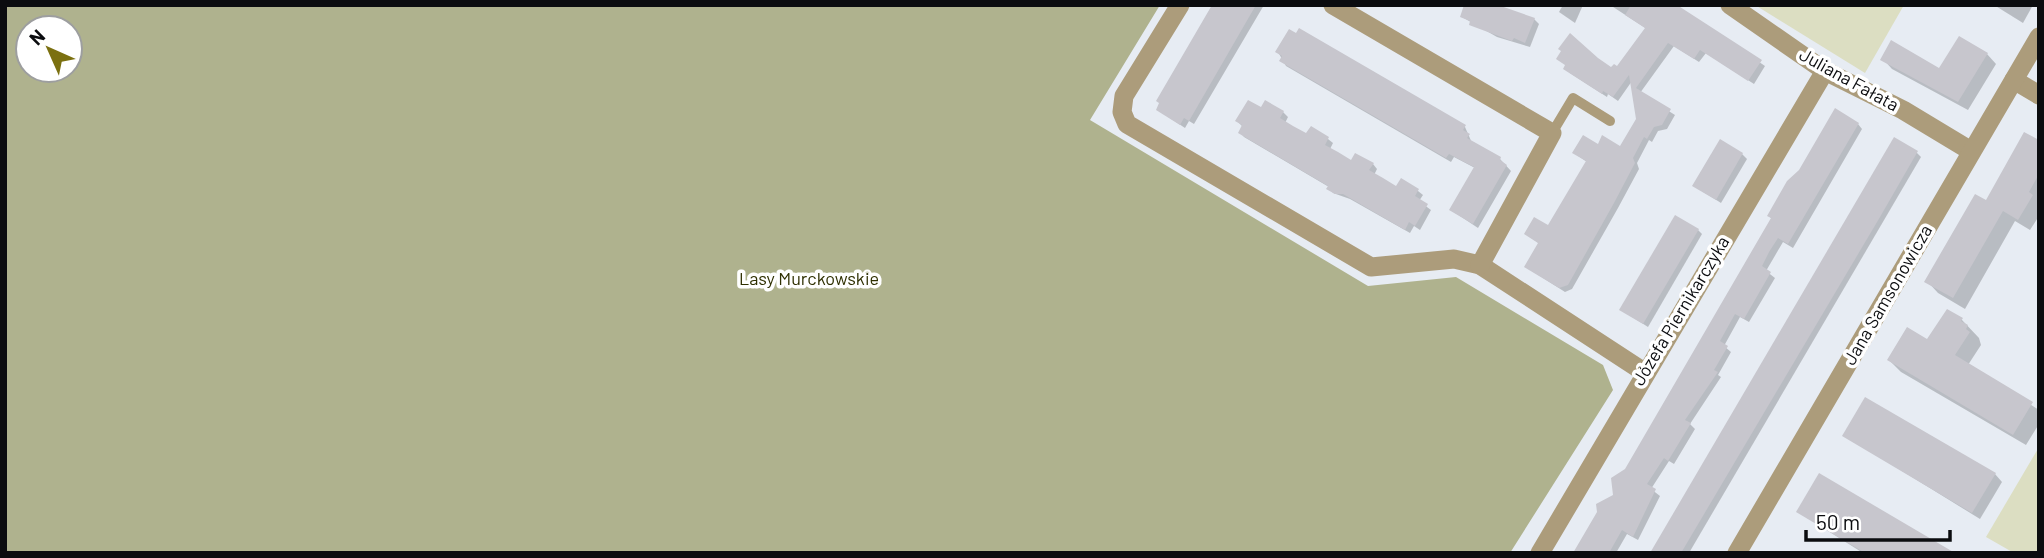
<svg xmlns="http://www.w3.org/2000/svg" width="2044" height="558" font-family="Barlow,sans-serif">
  <rect width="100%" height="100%" fill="#e7ecf3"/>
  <!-- green -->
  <g fill="#dcdec2">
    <polygon points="1755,5 1904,5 1865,73"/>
    <polygon points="2039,447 2039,553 2014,553 1986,537"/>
  </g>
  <!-- forest -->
  <path fill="#afb28e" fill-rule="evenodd" d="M5 5H1160L1090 120 1368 286 1456 277 1603 365 1613 390 1510 553H5ZM28 28H70V70H28Z"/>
  <!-- shadow -->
  <g fill="#0003">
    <polygon points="1213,5 1264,5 1194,124 1189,121 1185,128 1158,110"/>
    <polygon points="1563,5 1583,5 1575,23 1559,12"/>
    <polygon points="1610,5 1675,5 1765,66 1754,84 1706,53 1699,62 1674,46 1640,93 1675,115 1667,129 1658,131 1652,142 1649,140 1637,163 1639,169 1618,208 1572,289 1565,292 1526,267 1540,244 1526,234 1549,228 1587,162 1574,153 1599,146 1620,148 1638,119 1632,81 1618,101 1608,94 1607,97 1570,73 1618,69 1647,29"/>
    <polygon points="1994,5 2033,5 2023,23"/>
    <polygon points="1462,17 1534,19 1539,24 1530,47 1497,37"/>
    <polygon points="1278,52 1465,127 1472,143 1500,159 1511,171 1478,228 1451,210 1475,168 1454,157 1451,162 1286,66"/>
    <polygon points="1987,54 1996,64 1968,110 1892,69 1883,59 1939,70"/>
    <polygon points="1261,110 1283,112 1288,117 1285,123 1307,135 1328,139 1333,143 1330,149 1352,162 1373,164 1377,169 1374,175 1397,188 1418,191 1423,195 1419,201 1431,210 1420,230 1414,226 1410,233 1350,199 1333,193 1329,187 1244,137 1240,132 1243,127 1237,121"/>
    <polygon points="1858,124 1862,129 1793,248 1783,242 1766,271 1775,278 1749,322 1740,317 1724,346 1731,352 1718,375 1721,377 1690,424 1695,429 1674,464 1669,461 1651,489 1660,496 1638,540 1627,534 1616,553 1576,553 1615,496 1626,470 1772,219 1769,216"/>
    <polygon points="2039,142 2039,216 2030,230 2015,221 1965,309 1938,293 1927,281 1986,203"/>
    <polygon points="1916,152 1921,157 1689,553 1652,553"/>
    <polygon points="1742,154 1747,159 1721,203 1694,186"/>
    <polygon points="1698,230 1702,234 1648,327 1626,313"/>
    <polygon points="1947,311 1962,320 1979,338 1981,345 1968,365 2039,410 2039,424 2026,445 1901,372 1889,360 1927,341"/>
    <polygon points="1844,435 1995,474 2002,482 1980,519"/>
    <polygon points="1798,512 1952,553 1863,553"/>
  </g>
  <!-- building -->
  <g fill="#c7c6cd">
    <polygon points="1212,5 1256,5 1189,121 1184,118 1180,125 1156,110 1159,103 1156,101"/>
    <polygon points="1464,5 1498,5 1535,18 1525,43 1514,38 1512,41 1469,25 1470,21 1460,17"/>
    <polygon points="1631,5 1677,5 1762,60 1748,81 1700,50 1694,59 1668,43 1636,88 1671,109 1662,125 1654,127 1647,139 1644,137 1633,158 1635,163 1614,203 1568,285 1559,288 1524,267 1538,243 1524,234 1534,217 1548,225 1586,161 1572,153 1583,135 1598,144 1602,135 1620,146 1636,119 1629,75 1613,97 1603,91 1602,94 1563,69 1565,65 1556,59 1561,51 1558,49 1570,33 1598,58 1611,67 1614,64 1617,66 1645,28 1625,15"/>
    <polygon points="1299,28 1466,125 1463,130 1470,134 1467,138 1501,157 1500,160 1507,165 1473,224 1449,210 1474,167 1449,154 1446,158 1279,61 1282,56 1275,52 1289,29 1296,33"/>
    <polygon points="1959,36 1988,53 1958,102 1880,60 1891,40 1939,68"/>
    <polygon points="1248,100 1261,107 1265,100 1284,111 1280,118 1293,126 1306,133 1311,126 1329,137 1325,145 1338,152 1351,160 1355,153 1374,163 1369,170 1383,178 1396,186 1401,178 1419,189 1415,196 1428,204 1415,226 1409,222 1405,230 1343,194 1335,194 1326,189 1328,186 1238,133 1242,125 1235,121"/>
    <polygon points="1835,108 1859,123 1788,244 1778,238 1769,252 1762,266 1771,272 1744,319 1735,314 1720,341 1728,346 1714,370 1718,372 1685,420 1691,423 1668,461 1664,458 1647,484 1656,489 1633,537 1622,530 1609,553 1573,553 1597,512 1596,504 1613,495 1611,478 1625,469 1771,218 1767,216 1787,181 1799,170"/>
    <polygon points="2024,132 2039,140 2039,174 2029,192 2033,195 2018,220 2003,211 1953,298 1924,282 1975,194 1986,200"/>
    <polygon points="1894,137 1918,151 1880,217 1681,553 1650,553"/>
    <polygon points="1720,139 1743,153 1716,200 1692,186"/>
    <polygon points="1675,215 1699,229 1643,324 1619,310"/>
    <polygon points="1947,309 1963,318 1961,321 1968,325 1966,329 1970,332 1955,355 2033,402 2013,435 1887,360 1907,327 1927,339"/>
    <polygon points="1865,397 1996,473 1972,513 1842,436"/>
    <polygon points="1819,473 1955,553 1865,553 1796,512"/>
  </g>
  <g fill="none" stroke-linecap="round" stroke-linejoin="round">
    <!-- lane -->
    <polyline stroke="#ac9c7b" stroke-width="10" points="1552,133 1573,98 1610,121"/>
    <!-- street -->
    <g stroke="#ac9c7b" stroke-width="19">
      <polyline points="1180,5 1124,96 1122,112 1127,124 1371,267 1454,259 1480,265 1644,372"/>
      <polyline points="1333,5 1552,133 1480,265"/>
      <polyline points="1730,5 1825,71 1903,110 1971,151"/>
      <polyline points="2014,80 2039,95"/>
      <polyline points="1540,553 1825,71"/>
      <polyline points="1737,553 2039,37"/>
    </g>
  </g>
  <g text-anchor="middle" stroke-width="7" stroke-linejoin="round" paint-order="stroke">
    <!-- street labels -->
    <g font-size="18" fill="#0b0c0f" stroke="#fff">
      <text transform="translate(1849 80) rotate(29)" y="6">Juliana Fałata</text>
      <text transform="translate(1888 295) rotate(-60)" y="6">Jana Samsonowicza</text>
      <text transform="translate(1681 311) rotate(-59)" y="6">Józefa Piernikarczyka</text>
    </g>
    <!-- park labels -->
    <g font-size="18" fill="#2f3002" stroke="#fff">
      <text x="809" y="285">Lasy Murckowskie</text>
    </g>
  </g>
  <!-- border -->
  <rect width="2044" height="558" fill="none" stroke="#0b0c0f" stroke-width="14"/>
  <!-- north arrow -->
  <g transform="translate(49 49) rotate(315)"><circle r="33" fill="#ffffff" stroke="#9d9e9f" stroke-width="2"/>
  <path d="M0-5L12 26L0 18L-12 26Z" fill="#7b7010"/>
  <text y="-10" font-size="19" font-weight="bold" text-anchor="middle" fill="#0b0c0f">N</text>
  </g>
  <!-- scale -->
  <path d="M1806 530v10h144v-10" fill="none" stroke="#0b0c0f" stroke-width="3.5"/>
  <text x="1816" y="530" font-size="21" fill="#0b0c0f" stroke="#ffffff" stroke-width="5" paint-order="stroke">50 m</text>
</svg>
